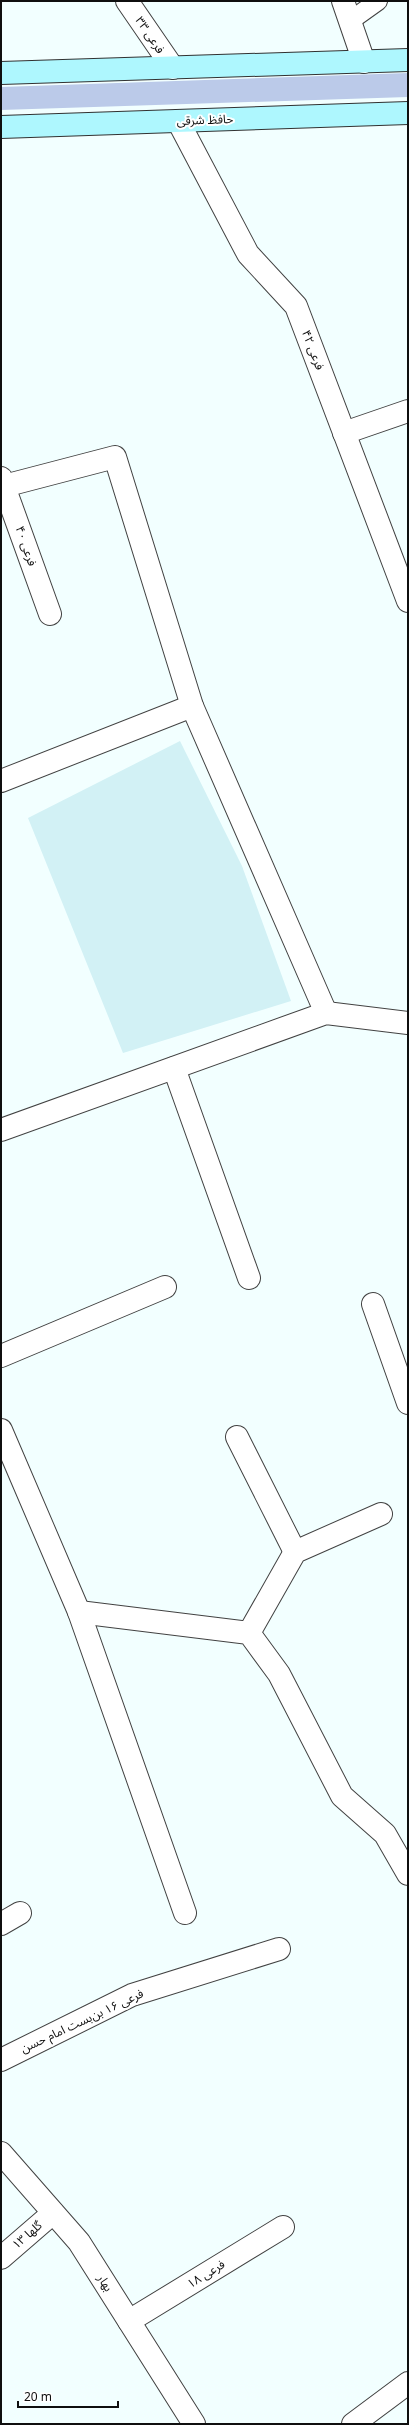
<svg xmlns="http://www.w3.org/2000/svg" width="409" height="2425" font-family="Georgia,'Noto Sans Arabic',serif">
  <rect width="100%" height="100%" fill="#f2ffff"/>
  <!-- farmland -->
  <polygon fill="#d2f1f5" points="180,741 242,866 291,1001 123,1053 28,818"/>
  <!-- green -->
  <polygon fill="#bbcae9" points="408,73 408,97 1,110 1,87"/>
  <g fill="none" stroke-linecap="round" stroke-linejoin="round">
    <defs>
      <polyline id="service" points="350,21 378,1"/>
      <g id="minor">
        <polyline points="127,1 173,68"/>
        <polyline points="343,1 364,62"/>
        <polyline points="178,121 248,254 296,306 408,601"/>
        <polyline points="344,433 408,411"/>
        <polyline points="1,478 50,614"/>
        <polyline points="4,486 115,457 192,706 326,1013"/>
        <polyline points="1,781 192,706"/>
        <polyline points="174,1068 249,1278"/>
        <polyline points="1,1130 326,1013 408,1023"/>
        <polyline points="373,1304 408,1403"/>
        <polyline points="1,1356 165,1287"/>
        <polyline points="1,1430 79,1612 185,1913"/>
        <polyline points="237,1437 295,1552"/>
        <polyline points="79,1612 249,1633 279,1674 342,1796 385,1834 408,1874"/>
        <polyline points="249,1633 295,1552 381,1514"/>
        <polyline points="1,1924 20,1913"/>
        <polyline points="1,2060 132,1995 279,1949"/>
        <polyline points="1,2258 53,2213"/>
        <polyline points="129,2321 283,2227"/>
        <polyline points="353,2424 408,2383"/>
      </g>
      <polyline id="tertiary" points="1,2153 79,2242 194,2424"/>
      <g id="secondary">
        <polyline points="1,73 408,60"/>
        <polyline points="1,127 408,113"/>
      </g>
    </defs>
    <!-- service casing -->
    <use href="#service" stroke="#424242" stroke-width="20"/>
    <!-- minor casing -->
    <use href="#minor" stroke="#424242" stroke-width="24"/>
    <!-- tertiary casing -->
    <use href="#tertiary" stroke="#424242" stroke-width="24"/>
    <!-- secondary casing -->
    <use href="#secondary" stroke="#313131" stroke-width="24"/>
    <!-- service -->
    <use href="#service" stroke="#fff" stroke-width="18"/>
    <!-- minor -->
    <use href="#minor" stroke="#fff" stroke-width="22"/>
    <!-- tertiary -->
    <use href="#tertiary" stroke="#fff" stroke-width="22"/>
    <!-- secondary -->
    <use href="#secondary" stroke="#aef7fe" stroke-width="22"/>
  </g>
  <g text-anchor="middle" stroke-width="4" stroke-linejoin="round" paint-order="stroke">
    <!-- street labels -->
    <g font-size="12" fill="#0f0f0f" stroke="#fff">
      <text transform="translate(150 35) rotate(56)" y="4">فرعی ۳۳</text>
      <text transform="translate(205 120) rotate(-2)" y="4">حافظ شرقی</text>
      <text transform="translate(313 350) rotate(69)" y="4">فرعی ۴۲</text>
      <text transform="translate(26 546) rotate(71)" y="4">فرعی ۴۰</text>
      <text transform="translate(82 2021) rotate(-25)" y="4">فرعی ۱۶ بن‌بست امام حسن</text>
      <text transform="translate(27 2235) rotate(-41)" y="4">۱۳ گلها</text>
      <text transform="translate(206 2274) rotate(-32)" y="4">فرعی ۱۸</text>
      <text transform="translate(105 2283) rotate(58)" y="4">بهار</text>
    </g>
  </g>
  <!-- border -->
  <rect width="409" height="2425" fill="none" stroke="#0f0f0f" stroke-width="4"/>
  <!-- scale -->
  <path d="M18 2401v6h100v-6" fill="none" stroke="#0f0f0f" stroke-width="2"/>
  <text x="24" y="2401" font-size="12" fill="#0f0f0f" stroke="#ffffff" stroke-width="3" paint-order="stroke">20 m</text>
</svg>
